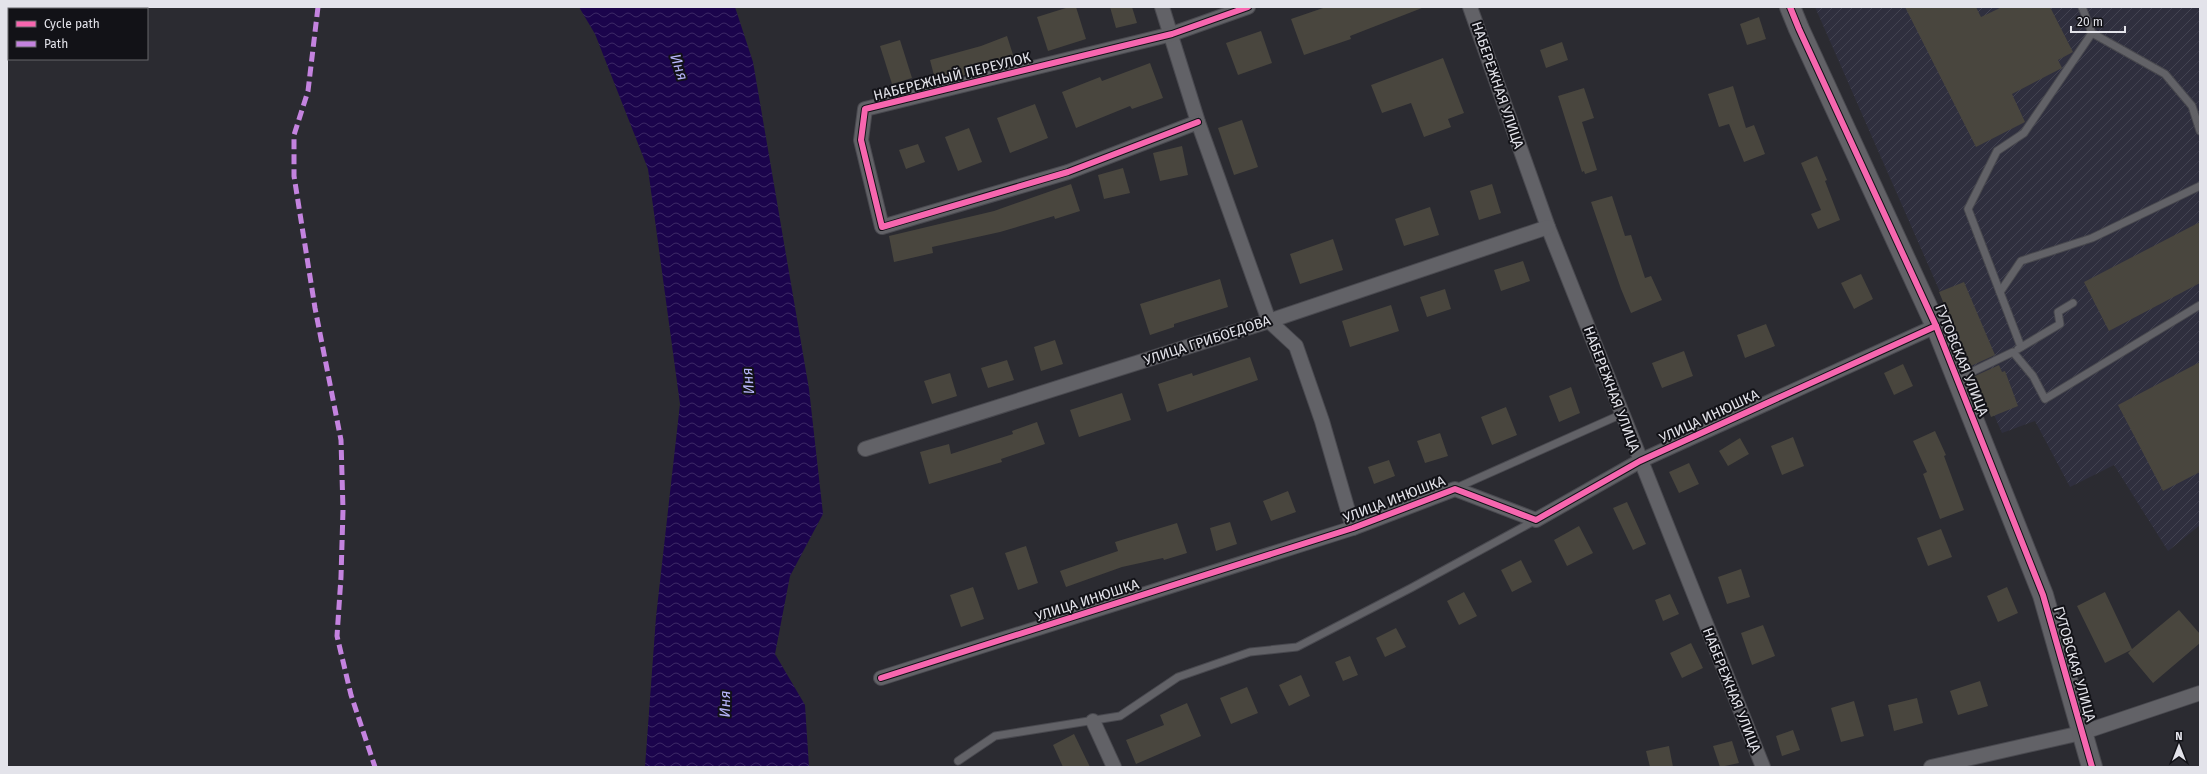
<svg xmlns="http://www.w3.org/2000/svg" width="2207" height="774" font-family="'Fira Sans',sans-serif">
  <defs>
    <pattern id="industrial-furrows" width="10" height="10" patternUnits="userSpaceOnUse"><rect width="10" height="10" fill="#2f2f3e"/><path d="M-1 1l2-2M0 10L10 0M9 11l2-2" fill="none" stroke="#434351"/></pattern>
    <pattern id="water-waves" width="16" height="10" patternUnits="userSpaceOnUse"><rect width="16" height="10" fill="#1b044c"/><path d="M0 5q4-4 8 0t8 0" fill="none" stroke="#3c2866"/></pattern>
  </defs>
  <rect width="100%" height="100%" fill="#2b2b31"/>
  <!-- industrial -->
  <polygon fill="url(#industrial-furrows)" points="1815,7 2200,7 2200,525 2168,551 2114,465 2070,487 2035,421 2002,433"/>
  <!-- water -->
  <polygon fill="url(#water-waves)" points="579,7 735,7 753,62 809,389 823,514 790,576 775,654 805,705 809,767 645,767 656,617 680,404 648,169 595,34"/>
  <!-- building -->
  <g fill="#49463e">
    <polygon points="1069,7 1076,7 1086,39 1048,51 1037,17"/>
    <polygon points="1110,7 1132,7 1137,23 1116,28"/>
    <polygon points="1326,7 1422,7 1422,8 1350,36 1351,39 1304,55 1291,19"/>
    <polygon points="1905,7 1976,7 1981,17 2002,7 2050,7 2073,52 2058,60 2062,68 2012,94 2025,122 1976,147"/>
    <polygon points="1759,17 1766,39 1747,45 1740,24"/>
    <polygon points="1261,31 1272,63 1238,75 1226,43"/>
    <polygon points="1007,36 1015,61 936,83 930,60 981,46"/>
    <polygon points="900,40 912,78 892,84 880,46"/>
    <polygon points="1562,42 1568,60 1546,68 1540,50"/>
    <polygon points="1443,58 1464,113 1448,119 1451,127 1424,137 1411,103 1382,113 1371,85"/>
    <polygon points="1150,63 1163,98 1132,109 1130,106 1076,128 1062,92 1100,77 1102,81"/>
    <polygon points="1733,86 1746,128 1754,125 1765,154 1744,162 1729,124 1719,127 1708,94"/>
    <polygon points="1584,88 1594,118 1582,122 1597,170 1585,174 1584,171 1582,172 1558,96"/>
    <polygon points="1035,104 1048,138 1010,153 997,118"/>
    <polygon points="1242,120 1258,167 1234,175 1218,128"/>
    <polygon points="969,128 982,162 958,171 945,137"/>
    <polygon points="918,144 925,162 906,169 899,150"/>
    <polygon points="1182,146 1188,175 1160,181 1153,153"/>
    <polygon points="1817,156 1827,180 1825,181 1840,220 1818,229 1811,214 1821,210 1801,163"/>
    <polygon points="1123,168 1130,193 1104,199 1098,175"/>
    <polygon points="1071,184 1080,211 1055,219 1054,216 1000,232 932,247 933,253 894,262 889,236 994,211"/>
    <polygon points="1492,184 1501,213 1479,220 1470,191"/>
    <polygon points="1612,196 1625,236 1631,235 1645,278 1651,276 1662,300 1631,313 1621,289 1591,202"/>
    <polygon points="1430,207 1439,235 1404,246 1395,219"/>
    <polygon points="2200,222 2200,283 2109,331 2084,282"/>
    <polygon points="1333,239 1343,270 1300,284 1290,254"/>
    <polygon points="1523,261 1530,281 1501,291 1494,270"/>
    <polygon points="1861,274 1873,299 1854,309 1841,283"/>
    <polygon points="1220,279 1228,307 1174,324 1174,327 1150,335 1140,304"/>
    <polygon points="1964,282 1995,355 1971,366 1969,361 1968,362 1939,292"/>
    <polygon points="1445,289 1451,309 1427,317 1420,297"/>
    <polygon points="1391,305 1399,331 1350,347 1342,321"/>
    <polygon points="1766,324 1775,346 1745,358 1737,335"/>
    <polygon points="1055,340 1063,364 1041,371 1034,347"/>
    <polygon points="1684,351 1693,376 1662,388 1652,363"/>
    <polygon points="1250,357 1258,380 1167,412 1158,384 1192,373 1193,376"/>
    <polygon points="1007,360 1014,380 988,388 981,368"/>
    <polygon points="2200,362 2200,472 2163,491 2118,405"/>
    <polygon points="1903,364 1913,386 1894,395 1884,373"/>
    <polygon points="1999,365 2002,372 2005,371 2018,406 1991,417 1975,376"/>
    <polygon points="950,373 957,396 932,404 924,381"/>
    <polygon points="1571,387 1580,413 1559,422 1549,396"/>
    <polygon points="1122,393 1131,420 1079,437 1070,410"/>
    <polygon points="1506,407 1517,435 1492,445 1481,417"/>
    <polygon points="1037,422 1045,444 1001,459 1002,462 929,484 920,452 949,444 951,454 1013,434 1012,431"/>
    <polygon points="1935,431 1946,455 1944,456 1964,510 1940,519 1923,474 1927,472 1913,441"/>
    <polygon points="1440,433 1448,456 1425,463 1417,441"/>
    <polygon points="1793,437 1804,466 1782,475 1771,446"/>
    <polygon points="1740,438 1749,454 1728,466 1719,451"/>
    <polygon points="1389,460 1395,476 1374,484 1368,467"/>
    <polygon points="1689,463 1699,484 1679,493 1669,472"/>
    <polygon points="1288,491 1296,512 1271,521 1263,501"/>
    <polygon points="1627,502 1646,544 1633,550 1613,508"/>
    <polygon points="1230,522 1237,544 1216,551 1210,528"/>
    <polygon points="1177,523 1187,553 1164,560 1163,558 1122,567 1066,587 1060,571 1118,551 1115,542"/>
    <polygon points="1579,526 1593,553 1567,566 1554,540"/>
    <polygon points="1941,529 1952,557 1928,566 1917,538"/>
    <polygon points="1026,546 1038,583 1018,590 1005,553"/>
    <polygon points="1521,560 1532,582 1512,592 1501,570"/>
    <polygon points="1741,569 1750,597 1727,604 1718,577"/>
    <polygon points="973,587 984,619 961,627 950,595"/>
    <polygon points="2007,587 2018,613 1998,622 1987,596"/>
    <polygon points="1464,592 1477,616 1459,625 1447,601"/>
    <polygon points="2105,592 2132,649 2179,610 2200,634 2200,643 2153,683 2128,653 2131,650 2105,663 2077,606"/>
    <polygon points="1670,594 1679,614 1663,621 1655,600"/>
    <polygon points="1763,625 1775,656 1752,665 1741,633"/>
    <polygon points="1396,628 1406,647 1385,657 1376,638"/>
    <polygon points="1691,643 1703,668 1682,678 1670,653"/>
    <polygon points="1350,656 1358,675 1343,681 1335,662"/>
    <polygon points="1301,675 1310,696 1289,706 1279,685"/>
    <polygon points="1980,681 1988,706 1958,715 1950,691"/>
    <polygon points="1247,687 1258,713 1231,724 1220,698"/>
    <polygon points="1917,698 1923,723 1894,731 1888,705"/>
    <polygon points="1854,701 1864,736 1841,742 1831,708"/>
    <polygon points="1187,703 1201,736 1136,764 1126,740 1164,725 1160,715"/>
    <polygon points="1793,730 1800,750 1782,756 1776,736"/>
    <polygon points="1074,734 1090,767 1063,767 1053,745"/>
    <polygon points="1732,741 1739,763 1720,767 1713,746"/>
    <polygon points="1669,746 1673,767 1650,767 1646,751"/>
  </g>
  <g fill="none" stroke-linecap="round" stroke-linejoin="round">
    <defs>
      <g id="lane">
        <polyline points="2092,33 2165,74 2192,106 2200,131"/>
        <polyline points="2000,292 2021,261 2092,238 2200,186"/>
        <polyline points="2021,347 1968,209 1997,151 2024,133 2092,33 2082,7"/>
        <polyline points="2018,349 2060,324 2058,312 2073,303"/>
        <polyline points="1957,379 2013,352 2033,376 2045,399 2200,305"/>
        <polyline points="1456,488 1622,414"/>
        <polyline points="958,761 995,736 1120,716 1178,677 1250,652 1297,647 1411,588 1536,520"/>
      </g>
      <g id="street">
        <polyline points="1162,7 1198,122 1269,321 1296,346 1322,421 1353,528"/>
        <polyline points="1470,7 1548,227 1763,767"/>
        <polyline points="1198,122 1068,172 882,227 861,140 865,109 1172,34 1248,7"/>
        <polyline points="865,449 1269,321 1548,227"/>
        <polyline points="881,678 1353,528 1455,489 1536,520 1640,461 1936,326"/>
        <polyline points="1093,721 1114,767"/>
        <polyline points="1931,767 2081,733 2200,693"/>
      </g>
      <polyline id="secondary" points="1790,7 1799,29 1936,326 2043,595 2092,767"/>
    </defs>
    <!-- lane casing -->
    <use href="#lane" stroke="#49494f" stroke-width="9"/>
    <!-- street casing -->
    <use href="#street" stroke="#49494f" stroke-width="16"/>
    <!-- secondary casing -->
    <use href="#secondary" stroke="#49494f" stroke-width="22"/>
    <!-- lane -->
    <use href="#lane" stroke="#626267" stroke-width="7"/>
    <!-- street -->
    <use href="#street" stroke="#626267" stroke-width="14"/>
    <!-- secondary -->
    <use href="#secondary" stroke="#626267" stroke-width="20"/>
    <!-- quiet -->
    <polyline stroke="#c483df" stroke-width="5" stroke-dasharray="10 5" stroke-linecap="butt" points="318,7 308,91 294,135 294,176 315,308 341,440 343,510 341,577 337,636 351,695 375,767"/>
    <defs>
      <g id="cycleway">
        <polyline points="1790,7 1799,29 1936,326 2043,595 2092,767"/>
        <polyline points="1198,122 1068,172 882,227 861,140 865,109 1172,34 1248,7"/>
        <polyline points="881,678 1353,528 1455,489 1536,520 1640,461 1936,326"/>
      </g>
    </defs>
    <!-- cycleway casing -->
    <use href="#cycleway" stroke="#121217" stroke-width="8"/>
    <!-- cycleway -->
    <use href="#cycleway" stroke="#f766af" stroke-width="6"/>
  </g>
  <g text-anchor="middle" stroke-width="4" stroke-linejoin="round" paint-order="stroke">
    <!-- street labels -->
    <g font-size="14" fill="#e3e3ea" stroke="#121217">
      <text transform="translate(952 76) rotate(-14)" y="5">НАБЕРЕЖНЫЙ ПЕРЕУЛОК</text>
      <text transform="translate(1498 85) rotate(71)" y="5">НАБЕРЕЖНАЯ УЛИЦА</text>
      <text transform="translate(1207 340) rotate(-18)" y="5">УЛИЦА ГРИБОЕДОВА</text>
      <text transform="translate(1962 360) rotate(68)" y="5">ГУТОВСКАЯ УЛИЦА</text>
      <text transform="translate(1612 389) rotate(69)" y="5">НАБЕРЕЖНАЯ УЛИЦА</text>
      <text transform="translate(1709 416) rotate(-25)" y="5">УЛИЦА ИНЮШКА</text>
      <text transform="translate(1394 499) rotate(-21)" y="5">УЛИЦА ИНЮШКА</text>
      <text transform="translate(1087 600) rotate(-18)" y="5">УЛИЦА ИНЮШКА</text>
      <text transform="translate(2075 664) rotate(74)" y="5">ГУТОВСКАЯ УЛИЦА</text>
      <text transform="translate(1732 690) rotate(68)" y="5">НАБЕРЕЖНАЯ УЛИЦА</text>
    </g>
    <!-- water labels -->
    <g font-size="15" font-style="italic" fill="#b7b5f9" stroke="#121217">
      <text transform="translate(679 67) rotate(72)" y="5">Иня</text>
      <text transform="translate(748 381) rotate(-95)" y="5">Иня</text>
      <text transform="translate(725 704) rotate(-89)" y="5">Иня</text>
    </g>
  </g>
  <!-- border -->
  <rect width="2207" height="774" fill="none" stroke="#e3e3ea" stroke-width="16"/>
  <!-- legend -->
  <rect x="8" y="8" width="140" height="52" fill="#121217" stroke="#66666b"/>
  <rect x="16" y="21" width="20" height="6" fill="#f766af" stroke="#66666b"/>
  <text x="44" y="28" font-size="12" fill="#e3e3ea">Cycle path</text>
  <rect x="16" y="41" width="20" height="6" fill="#c483df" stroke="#66666b"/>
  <text x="44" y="48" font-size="12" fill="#e3e3ea">Path</text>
  <!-- north arrow -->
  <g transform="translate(2179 746)" stroke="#121217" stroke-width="3" paint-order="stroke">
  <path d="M0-3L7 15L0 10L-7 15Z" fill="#e3e3ea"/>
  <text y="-6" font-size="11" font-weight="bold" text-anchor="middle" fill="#e3e3ea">N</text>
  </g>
  <!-- scale -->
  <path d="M2071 26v6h54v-6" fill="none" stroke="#e3e3ea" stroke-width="2"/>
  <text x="2077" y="26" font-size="12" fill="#e3e3ea" stroke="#121217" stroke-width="3" paint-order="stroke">20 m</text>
</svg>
